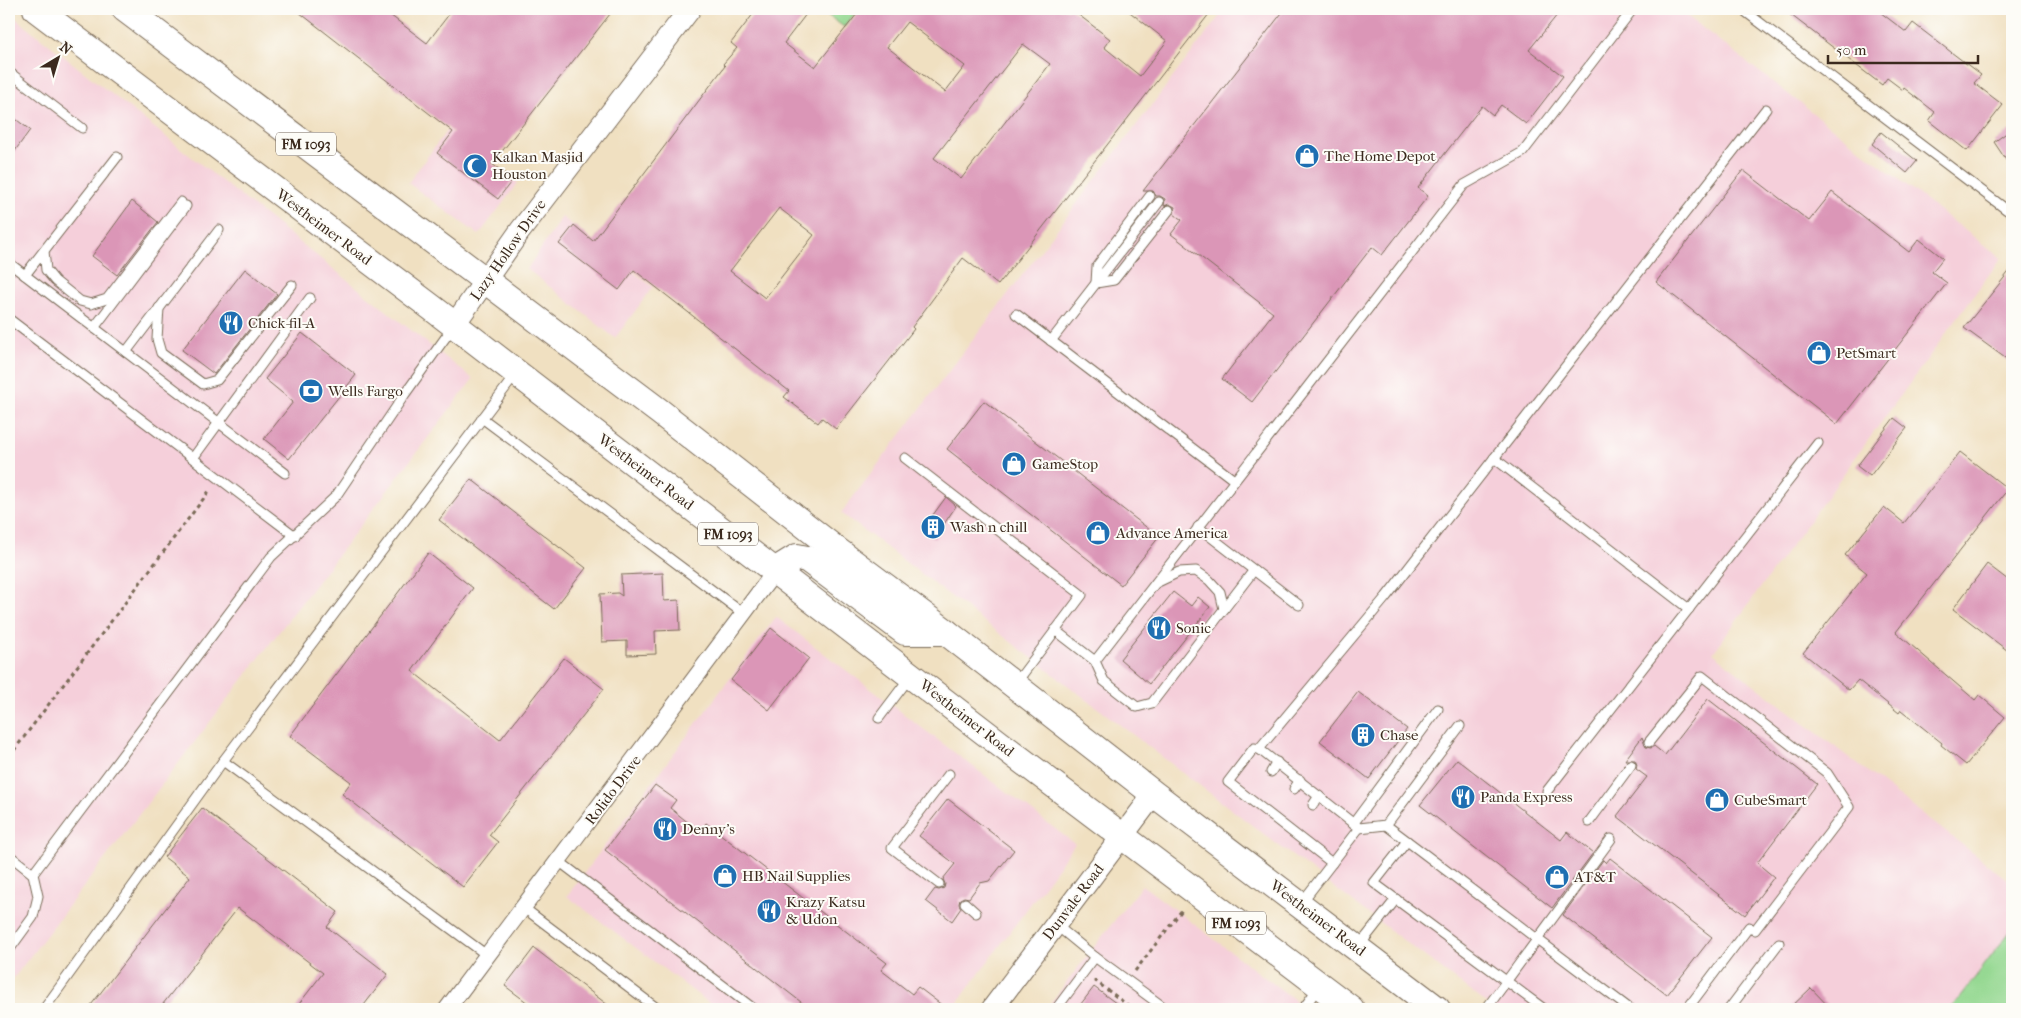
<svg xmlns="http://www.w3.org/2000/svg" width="2021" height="1018" font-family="'IM FELL French Canon',serif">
  <rect width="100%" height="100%" fill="#fdfcf7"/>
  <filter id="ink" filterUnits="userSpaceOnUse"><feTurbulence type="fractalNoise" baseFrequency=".02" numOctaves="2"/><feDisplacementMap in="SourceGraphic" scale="10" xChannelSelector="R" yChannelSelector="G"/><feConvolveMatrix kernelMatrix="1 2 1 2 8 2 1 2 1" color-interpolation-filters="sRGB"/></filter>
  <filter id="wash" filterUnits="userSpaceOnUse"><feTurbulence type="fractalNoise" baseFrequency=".0096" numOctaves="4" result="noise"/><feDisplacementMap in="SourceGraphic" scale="20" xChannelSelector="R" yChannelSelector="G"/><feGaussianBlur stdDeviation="1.12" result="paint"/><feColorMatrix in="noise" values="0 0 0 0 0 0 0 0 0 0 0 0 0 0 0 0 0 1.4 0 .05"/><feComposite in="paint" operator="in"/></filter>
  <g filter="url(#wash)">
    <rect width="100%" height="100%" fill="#f0e0c1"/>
    <!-- built -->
    <g fill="#f5cfda">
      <polygon points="1225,9 1678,9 2001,258 1713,653 2012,883 2012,1009 1494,1009 841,513"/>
      <polygon points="9,13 473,379 9,984"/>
      <polygon points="448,129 518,183 479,235 408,183"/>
      <polygon points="562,217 653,287 615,338 527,269"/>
      <polygon points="776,617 1075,844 953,1009 717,1009 567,896"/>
      <polygon points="1142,885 1307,1009 1046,1009"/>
    </g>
    <!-- green -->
    <g fill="#94d891" stroke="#688158">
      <polygon points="819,9 858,9 844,27"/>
      <polygon points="2012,929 2012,1009 1951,1009"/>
    </g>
    <g id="blocks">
      <!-- building -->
      <g fill="#db96b7" fill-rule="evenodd">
        <polygon points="295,9 382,9 427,43 453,9 614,9 492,164 513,179 498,199 437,153 453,132"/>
        <path d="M757 9H810L784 43 815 67 861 9H1071L1110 39 1104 47 1140 76 1167 41 1126 9H1213L998 285 963 258 912 327 914 329 836 429 822 418 818 423 784 397 789 391 634 270 619 290 559 244 574 225 593 241 725 66 723 64 737 48 731 43ZM907 22 965 66 945 92 887 47ZM1023 44 1050 64 961 179 934 158ZM779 208 814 235 765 298 730 271Z"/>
        <polygon points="1285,9 1562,9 1529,50 1563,76 1526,124 1501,105 1493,115 1482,106 1418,188 1428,196 1382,255 1372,247 1252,402 1222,379 1273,313 1171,234 1182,220 1174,214 1175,207 1169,204 1164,206 1165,199 1160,196 1156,196 1153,191 1143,191"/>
        <polygon points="1783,9 1876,9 1906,32 1913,23 1981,75 1974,83 2003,105 1967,151 1929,121 1935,112 1904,88 1903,90 1887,78 1882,85"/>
        <polygon points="9,114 30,130 9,159"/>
        <polygon points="2012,129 2012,169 1994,142"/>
        <polygon points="1881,132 1917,161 1907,173 1872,144"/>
        <polygon points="1743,170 1809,221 1832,192 1909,252 1919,239 1943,258 1932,272 1947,283 1837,424 1656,282"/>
        <polygon points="132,201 158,222 117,275 92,256"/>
        <polygon points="2012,268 2012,363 1964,328"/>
        <polygon points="245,269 277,294 214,374 182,350"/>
        <polygon points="302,333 356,375 289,459 264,439 293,402 265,379"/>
        <polygon points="984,401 1159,537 1121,585 947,449"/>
        <polygon points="1894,418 1907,428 1870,476 1857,466"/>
        <polygon points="1960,452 2008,489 1896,632 1975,700 1979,695 2005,717 1966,765 1941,745 1942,743 1901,710 1899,713 1858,680 1849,690 1803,653 1867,573 1845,555 1884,507 1904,523"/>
        <polygon points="471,479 586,568 554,609 439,520"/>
        <polygon points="946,497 956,506 934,539 922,530"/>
        <polygon points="428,553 473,588 412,671 500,740 564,658 604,689 489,835 498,842 463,887 342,794 351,782 290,736"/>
        <polygon points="1987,564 2012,583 2012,654 1953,609"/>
        <polygon points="663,573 664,601 679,600 680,630 655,631 656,654 627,655 627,641 602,642 600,594 618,593 622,596 621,575"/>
        <polygon points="1173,592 1191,606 1198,597 1210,607 1149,684 1120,659"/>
        <polygon points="771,628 809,658 769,710 731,680"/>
        <polygon points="1358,692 1407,729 1369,779 1320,741"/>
        <polygon points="1708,699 1817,784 1757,863 1774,877 1745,915 1617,816 1647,777 1636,769 1637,765 1635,760 1625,760 1642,737 1646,747 1651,748 1654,746 1665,755"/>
        <polygon points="1457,759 1561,840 1567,832 1593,853 1552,908 1420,805"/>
        <polygon points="655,785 676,800 670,808 700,832 706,823 887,963 881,970 912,994 918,987 947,1009 810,1009 605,850"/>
        <polygon points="948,799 1014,850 989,881 980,883 969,898 964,897 960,899 959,904 961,908 952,921 926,901 935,889 939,890 944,888 945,884 943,879 955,864 919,836"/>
        <polygon points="202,808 338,912 327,927 388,974 361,1009 295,1009 323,973 238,908 159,1009 88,1009 190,877 164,857"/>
        <polygon points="1610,858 1712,937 1667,995 1563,915 1603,860 1606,863"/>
        <polygon points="534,948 613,1009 536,1009 505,986"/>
        <polygon points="1094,987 1124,1009 1077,1009"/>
        <polygon points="1811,988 1831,1009 1789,1009"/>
      </g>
    </g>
  </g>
  <g filter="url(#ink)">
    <use href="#blocks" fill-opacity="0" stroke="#7a6a57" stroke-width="1"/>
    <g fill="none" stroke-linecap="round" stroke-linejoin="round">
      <defs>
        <g id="service">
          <polyline points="1742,9 2007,210 2012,210"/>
          <polyline points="9,10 10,9"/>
          <polyline points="9,72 82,128"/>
          <polyline points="1150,196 1097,266 1096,283 1114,280 1169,210"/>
          <polyline points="44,251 46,270 55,281 80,301 91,304 107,299 181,202"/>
          <polyline points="9,263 285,473"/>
          <polyline points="25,275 117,157"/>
          <polyline points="159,308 157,339 161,353 203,384 217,380 292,285"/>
          <polyline points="1016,314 1234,480"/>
          <polyline points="9,319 295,536"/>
          <polyline points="94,328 186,206"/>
          <polyline points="1051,341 1159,202"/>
          <polyline points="126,352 219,230"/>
          <polyline points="482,418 744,614"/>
          <polyline points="193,458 310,298"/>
          <polyline points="905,458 1082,595 1016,683"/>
          <polyline points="1494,458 1689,609"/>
          <polyline points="1198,527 1299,605"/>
          <polyline points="1156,583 1179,572 1196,571 1209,580 1220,592 1224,609"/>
          <polyline points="1055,630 1095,661 1104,681 1137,707 1152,703 1254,570"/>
          <polyline points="1095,661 1464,185 1523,152 1633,9"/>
          <polyline points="879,718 910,677"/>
          <polyline points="1460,726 1386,825 1359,828 1259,749 1386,597 1766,109"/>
          <polyline points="1649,742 1702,676 1827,773 1849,807 1755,930"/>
          <polyline points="1259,749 1254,748 1228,782 1332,863"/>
          <polyline points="223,761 488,956"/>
          <polyline points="1271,772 1277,762"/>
          <polyline points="1294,789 1300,780"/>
          <polyline points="1547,791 1818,443"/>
          <polyline points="1313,805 1319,796"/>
          <polyline points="1589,822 1631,765"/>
          <polyline points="1353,824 1438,709"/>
          <polyline points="1386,825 1630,1009"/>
          <polyline points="1407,841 1374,883 1544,1009"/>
          <polyline points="9,855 33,874"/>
          <polyline points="560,862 754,1009"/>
          <polyline points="939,884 892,848 949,774"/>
          <polyline points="1302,902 1359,828"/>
          <polyline points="965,903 976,913"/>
          <polyline points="524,908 658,1009"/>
          <polyline points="1056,925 1095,957"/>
          <polyline points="1359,946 1396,899"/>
          <polyline points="9,950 33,917 38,896 33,874 271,557 336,496 405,394 453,327"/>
          <polyline points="44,1009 223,761 516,374"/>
          <polyline points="1056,1009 1095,957 1166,1009"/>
          <polyline points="1303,1009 1318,988"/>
          <polyline points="1486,1009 1611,839"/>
          <polyline points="1687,1009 1749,927"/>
          <polyline points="1729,1009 1779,943"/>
        </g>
        <polyline id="minor" points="447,1009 776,570"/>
        <g id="tertiary">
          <polyline points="454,325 520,231 690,9"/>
          <polyline points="992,1009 1154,794"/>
        </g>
        <g id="primary">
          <polyline points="36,9 431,307 1000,744 1351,1009"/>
          <polyline points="125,9 660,412 834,548 946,632 1154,794 1437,1009"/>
          <polyline points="776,570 797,557 807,559 905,632 946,632"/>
        </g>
      </defs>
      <!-- service casing -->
      <use href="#service" stroke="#7a6a57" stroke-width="11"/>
      <!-- minor casing -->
      <use href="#minor" stroke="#7a6a57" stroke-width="18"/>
      <!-- tertiary casing -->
      <use href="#tertiary" stroke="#7a6a57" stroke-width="23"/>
      <!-- primary casing -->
      <use href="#primary" stroke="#7a6a57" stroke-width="28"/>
      <!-- path -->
      <g stroke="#7a6a57" stroke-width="3" stroke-dasharray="4 4" stroke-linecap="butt">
        <polyline points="9,757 210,490"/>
        <polyline points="1135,971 1182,910"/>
        <polyline points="1094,980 1133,1009"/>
      </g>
      <!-- service -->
      <use href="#service" stroke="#fff" stroke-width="9"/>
      <!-- minor -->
      <use href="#minor" stroke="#fff" stroke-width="16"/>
      <!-- tertiary -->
      <use href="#tertiary" stroke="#fff" stroke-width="21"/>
      <!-- primary -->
      <use href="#primary" stroke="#fff" stroke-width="26"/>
    </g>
  </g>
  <!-- icons -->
  <defs>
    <symbol id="shop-disc" viewBox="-11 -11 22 22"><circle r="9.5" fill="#1f6fb2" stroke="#fdfcf7"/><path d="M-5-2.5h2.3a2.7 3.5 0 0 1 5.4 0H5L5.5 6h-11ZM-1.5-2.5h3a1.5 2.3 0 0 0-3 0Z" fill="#fff"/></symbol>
    <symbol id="mosque-disc" viewBox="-11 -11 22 22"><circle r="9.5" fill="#1f6fb2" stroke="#fdfcf7"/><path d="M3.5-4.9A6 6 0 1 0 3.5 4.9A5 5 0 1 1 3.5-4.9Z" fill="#fff"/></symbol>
    <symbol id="restaurant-disc" viewBox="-11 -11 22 22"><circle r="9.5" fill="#1f6fb2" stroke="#fdfcf7"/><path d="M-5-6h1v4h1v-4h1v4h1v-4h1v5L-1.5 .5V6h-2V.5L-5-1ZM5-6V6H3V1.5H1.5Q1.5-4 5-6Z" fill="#fff"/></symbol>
    <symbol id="bank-disc" viewBox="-11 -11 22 22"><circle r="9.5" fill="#1f6fb2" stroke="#fdfcf7"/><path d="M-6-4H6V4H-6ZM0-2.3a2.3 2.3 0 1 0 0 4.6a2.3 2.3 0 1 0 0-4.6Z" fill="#fff"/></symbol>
    <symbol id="building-disc" viewBox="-11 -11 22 22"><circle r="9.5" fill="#1f6fb2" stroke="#fdfcf7"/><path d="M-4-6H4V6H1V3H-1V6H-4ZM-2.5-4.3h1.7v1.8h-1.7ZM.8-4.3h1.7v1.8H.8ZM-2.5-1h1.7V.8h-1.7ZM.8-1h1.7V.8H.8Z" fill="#fff"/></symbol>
  </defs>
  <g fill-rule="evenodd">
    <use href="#shop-disc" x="1293" y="142" width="28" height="28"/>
    <use href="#mosque-disc" x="461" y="152" width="28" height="28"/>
    <use href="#restaurant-disc" x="217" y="309" width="28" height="28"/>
    <use href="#shop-disc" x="1805" y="339" width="28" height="28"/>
    <use href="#bank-disc" x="297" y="377" width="28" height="28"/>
    <use href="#shop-disc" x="1000" y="450" width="28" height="28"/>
    <use href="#building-disc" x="919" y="513" width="28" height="28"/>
    <use href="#shop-disc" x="1084" y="519" width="28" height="28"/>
    <use href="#restaurant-disc" x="1145" y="614" width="28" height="28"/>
    <use href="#building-disc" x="1349" y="721" width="28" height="28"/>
    <use href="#restaurant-disc" x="1449" y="783" width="28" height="28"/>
    <use href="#shop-disc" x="1703" y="786" width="28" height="28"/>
    <use href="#restaurant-disc" x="651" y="815" width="28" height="28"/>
    <use href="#shop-disc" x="711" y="862" width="28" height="28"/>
    <use href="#shop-disc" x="1543" y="863" width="28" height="28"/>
    <use href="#restaurant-disc" x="755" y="897" width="28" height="28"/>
  </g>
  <g text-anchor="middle" stroke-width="4" stroke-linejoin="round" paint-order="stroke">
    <!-- shield labels -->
    <g fill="#fdfcf7" stroke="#75695f" stroke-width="1">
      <rect x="276" y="132.5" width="60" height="23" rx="4"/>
      <rect x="698" y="522.5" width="60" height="23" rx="4"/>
      <rect x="1206" y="911.5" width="60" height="23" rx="4"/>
    </g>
    <g font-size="14" font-weight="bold" fill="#3b2a1e">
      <text x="306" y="149">FM 1093</text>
      <text x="728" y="539">FM 1093</text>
      <text x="1236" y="928">FM 1093</text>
    </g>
    <!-- poi labels -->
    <g font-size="15" fill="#3b2a1e" stroke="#fdfcf7" text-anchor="start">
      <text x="1324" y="161">The Home Depot</text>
      <text x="492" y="162">Kalkan Masjid<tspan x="492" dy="17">Houston</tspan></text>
      <text x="248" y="328">Chick-fil-A</text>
      <text x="1836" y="358">PetSmart</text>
      <text x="328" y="396">Wells Fargo</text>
      <text x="1032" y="469">GameStop</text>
      <text x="950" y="532">Wash n chill</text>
      <text x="1116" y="538">Advance America</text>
      <text x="1176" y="633">Sonic</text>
      <text x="1380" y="740">Chase</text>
      <text x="1480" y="802">Panda Express</text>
      <text x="1734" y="805">CubeSmart</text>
      <text x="682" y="834">Denny's</text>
      <text x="742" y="881">HB Nail Supplies</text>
      <text x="1574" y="882">AT&amp;T</text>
      <text x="786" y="907">Krazy Katsu<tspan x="786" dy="17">&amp; Udon</tspan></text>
    </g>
    <!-- street labels -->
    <g font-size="15" fill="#3b2a1e" stroke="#fdfcf7">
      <text transform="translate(324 227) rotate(37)" y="5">Westheimer Road</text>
      <text transform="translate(508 250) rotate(-55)" y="5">Lazy Hollow Drive</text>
      <text transform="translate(646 472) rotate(37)" y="5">Westheimer Road</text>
      <text transform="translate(967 718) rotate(38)" y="5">Westheimer Road</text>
      <text transform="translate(613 790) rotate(-53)" y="5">Rolido Drive</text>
      <text transform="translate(1073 902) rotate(-53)" y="5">Dunvale Road</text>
      <text transform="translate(1318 918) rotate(37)" y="5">Westheimer Road</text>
    </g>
  </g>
  <!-- margin -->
  <rect width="2021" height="1018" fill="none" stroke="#fdfcf7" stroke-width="30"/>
  <!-- north arrow -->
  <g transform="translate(58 58) rotate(38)" stroke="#fdfcf7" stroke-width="4" paint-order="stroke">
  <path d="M0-4L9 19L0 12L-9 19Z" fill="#3b2a1e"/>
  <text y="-8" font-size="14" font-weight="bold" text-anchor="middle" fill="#3b2a1e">N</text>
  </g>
  <!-- scale -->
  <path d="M1828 55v8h150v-8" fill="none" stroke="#3b2a1e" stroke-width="2.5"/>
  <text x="1836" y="55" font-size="15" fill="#3b2a1e" stroke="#fdfcf7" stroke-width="4" paint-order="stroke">50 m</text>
</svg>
